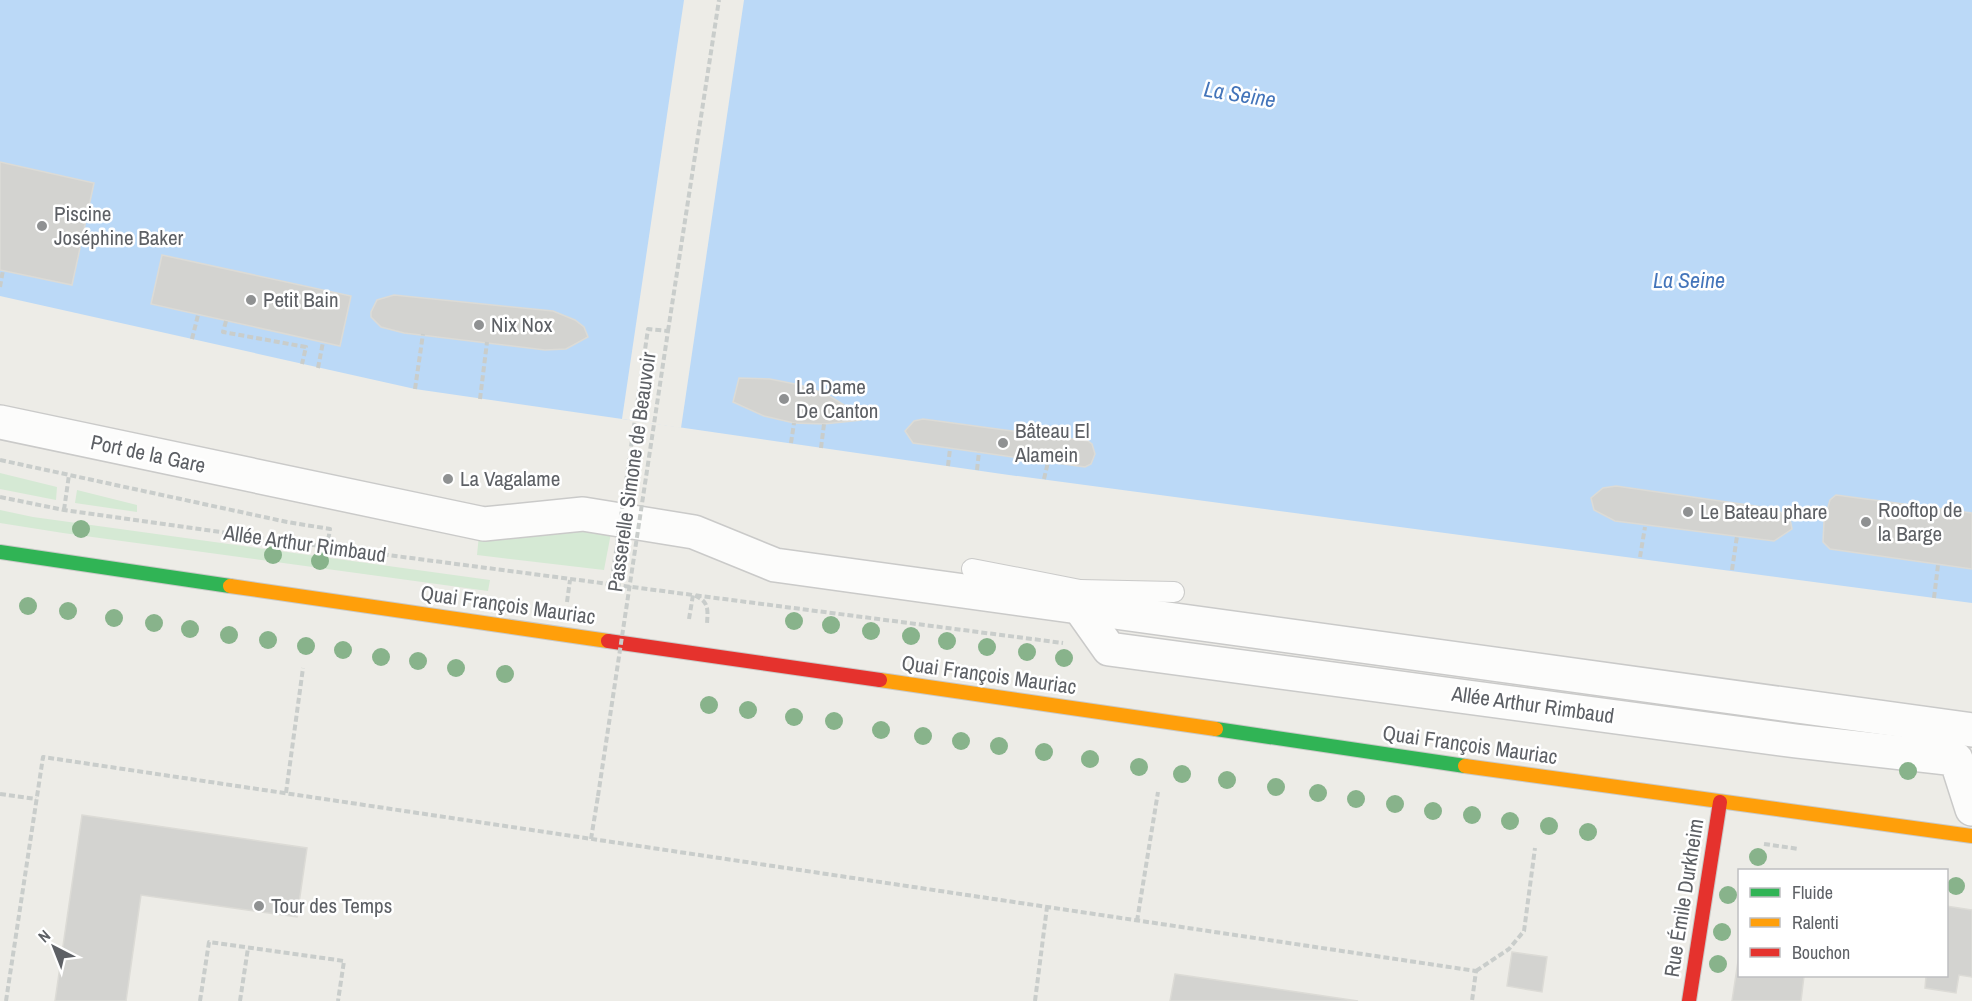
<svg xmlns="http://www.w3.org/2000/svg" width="1972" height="1001" font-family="'Archivo Narrow',sans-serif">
  <rect width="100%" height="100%" fill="#edece7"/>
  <!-- green -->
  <g fill="#d5e9d4">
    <polygon points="0,473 57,487 56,500 0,489"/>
    <polygon points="77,490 137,505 137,512 75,503"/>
    <polygon points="0,510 33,517 490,580 488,591 63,533 0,523"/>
    <polygon points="575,529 611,533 604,570 477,555 479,535"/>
  </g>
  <!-- water -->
  <polygon fill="#bbd9f7" points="0,0 1972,0 1972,603 1002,474 415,389 0,296"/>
  <!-- pier -->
  <polygon fill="#edece7" points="684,0 744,0 681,428 622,419"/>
  <!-- building -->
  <g fill="#d3d3d0" stroke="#dcdbd6" stroke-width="1.5">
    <polygon points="0,162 94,183 72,285 0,270"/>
    <polygon points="162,255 351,296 340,346 151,304"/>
    <polygon points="394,295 553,311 575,320 584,327 588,337 566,349 545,350 404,333 381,327 371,317 371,312 377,300"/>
    <polygon points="739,378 770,379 800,385 828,395 860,415 861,420 824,424 794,423 764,416 733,402"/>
    <polygon points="923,419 1088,441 1092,444 1095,454 1091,464 1085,467 913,443 905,431 914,421"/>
    <polygon points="1616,486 1776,509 1790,519 1792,529 1774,541 1615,521 1594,510 1591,498 1603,488"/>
    <polygon points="1836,495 1972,513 1972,569 1830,549 1823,542 1824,521 1830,500"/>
    <polygon points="82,815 307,848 297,917 141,895 126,1001 55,1001"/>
    <polygon points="1946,906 1972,910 1972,977 1959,975 1956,993 1925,988 1926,976 1946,976"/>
    <polygon points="1740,948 1740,976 1804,976 1801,1001 1732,1001"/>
    <polygon points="1512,952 1547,957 1542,992 1507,986"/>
    <polygon points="1175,974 1358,1001 1170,1001"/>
  </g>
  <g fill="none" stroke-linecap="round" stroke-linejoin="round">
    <defs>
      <g id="lane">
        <polyline points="972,569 1080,590 1080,608"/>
        <polyline points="1080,590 1174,592"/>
      </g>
      <g id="street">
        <polyline points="0,422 484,524 583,514 694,532 775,565 1972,730"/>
        <polyline points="1080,608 1109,649 1796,741 1956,759 1972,809"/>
      </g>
      <g id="fast">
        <polyline points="0,552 230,586"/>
        <polyline points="1216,729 1465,766"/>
      </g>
      <g id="slow">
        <polyline points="230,586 608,641"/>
        <polyline points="880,680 1216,729"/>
        <polyline points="1465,766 1972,836"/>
      </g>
      <g id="jam">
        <polyline points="608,641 880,680"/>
        <polyline points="1689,1001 1720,802"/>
      </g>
    </defs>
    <!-- lane casing -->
    <use href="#lane" stroke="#cacac9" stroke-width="22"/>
    <!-- street casing -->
    <use href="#street" stroke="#cacac9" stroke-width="36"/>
    <!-- fast casing -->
    <use href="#fast" stroke="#c9c9c7" stroke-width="16"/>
    <!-- slow casing -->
    <use href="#slow" stroke="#c9c9c7" stroke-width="16"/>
    <!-- jam casing -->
    <use href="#jam" stroke="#c9c9c7" stroke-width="16"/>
    <!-- path -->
    <g stroke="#c9cdcb" stroke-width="4" stroke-dasharray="6 3" stroke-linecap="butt">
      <polyline points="0,287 3,270"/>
      <polyline points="226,321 223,332 306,347 302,364"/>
      <polyline points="668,331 719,0"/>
      <polyline points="192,339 198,315"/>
      <polyline points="318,368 323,342"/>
      <polyline points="415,389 423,334"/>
      <polyline points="480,399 487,342"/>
      <polyline points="791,443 794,423"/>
      <polyline points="821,448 824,424"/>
      <polyline points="0,460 287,522 330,529 327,547"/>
      <polyline points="948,466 950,449"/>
      <polyline points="977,470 979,452"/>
      <polyline points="1044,479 1048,462"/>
      <path d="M0 497 64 510 327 547 693 595C709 601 708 608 707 624"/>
      <polyline points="64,510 69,475"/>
      <polyline points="1640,557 1645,527"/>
      <polyline points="1732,570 1737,536"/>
      <polyline points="1934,598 1938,565"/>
      <polyline points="567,602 570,580"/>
      <polyline points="689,619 693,595 1063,643"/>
      <polyline points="286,793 303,668"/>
      <polyline points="0,794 36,799"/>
      <polyline points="591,839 598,796"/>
      <polyline points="1764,844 1799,849"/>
      <polyline points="1137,921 1158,792"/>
      <polyline points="1476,971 1509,949 1524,931 1535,848"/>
      <polyline points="6,1001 43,757 1476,971 1472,1001"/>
      <polyline points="200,1001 209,942 344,961 338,1001"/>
      <polyline points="240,1001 248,948"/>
      <polyline points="1035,1001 1047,907"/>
    </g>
    <!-- lane -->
    <use href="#lane" stroke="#fcfcfb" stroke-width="20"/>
    <!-- street -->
    <use href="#street" stroke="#fcfcfb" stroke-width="33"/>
    <!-- fast -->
    <use href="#fast" stroke="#30b455" stroke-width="14"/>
    <!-- slow -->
    <use href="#slow" stroke="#ff9f0a" stroke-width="14"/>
    <!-- jam -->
    <use href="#jam" stroke="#e5322d" stroke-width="14"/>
    <!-- path-bridge -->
    <polyline stroke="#c9cdcb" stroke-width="4" stroke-dasharray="6 3" stroke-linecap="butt" points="598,796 668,331 648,329 611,586"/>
  </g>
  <!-- trees -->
  <g fill="#88b38b">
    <circle cx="81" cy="529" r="9"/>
    <circle cx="273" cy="555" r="9"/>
    <circle cx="320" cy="561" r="9"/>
    <circle cx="28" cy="606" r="9"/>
    <circle cx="68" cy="611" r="9"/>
    <circle cx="114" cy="618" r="9"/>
    <circle cx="794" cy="621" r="9"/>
    <circle cx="154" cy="623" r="9"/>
    <circle cx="831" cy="625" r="9"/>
    <circle cx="190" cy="629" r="9"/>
    <circle cx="871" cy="631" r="9"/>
    <circle cx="229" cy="635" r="9"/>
    <circle cx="911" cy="636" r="9"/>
    <circle cx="268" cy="640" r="9"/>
    <circle cx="947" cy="641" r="9"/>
    <circle cx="306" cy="646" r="9"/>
    <circle cx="987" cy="647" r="9"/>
    <circle cx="343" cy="650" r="9"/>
    <circle cx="1027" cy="652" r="9"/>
    <circle cx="381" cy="657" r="9"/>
    <circle cx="1064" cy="658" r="9"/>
    <circle cx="418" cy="661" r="9"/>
    <circle cx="456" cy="668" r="9"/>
    <circle cx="505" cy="674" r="9"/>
    <circle cx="709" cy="705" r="9"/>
    <circle cx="748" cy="710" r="9"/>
    <circle cx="794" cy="717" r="9"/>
    <circle cx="834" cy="721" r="9"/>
    <circle cx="881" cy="730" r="9"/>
    <circle cx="923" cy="736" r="9"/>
    <circle cx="961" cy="741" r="9"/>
    <circle cx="999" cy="746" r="9"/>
    <circle cx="1044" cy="752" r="9"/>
    <circle cx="1090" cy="759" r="9"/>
    <circle cx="1139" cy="767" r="9"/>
    <circle cx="1908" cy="771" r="9"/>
    <circle cx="1182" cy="774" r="9"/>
    <circle cx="1227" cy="780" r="9"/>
    <circle cx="1276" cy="787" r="9"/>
    <circle cx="1318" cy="793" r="9"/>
    <circle cx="1356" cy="799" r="9"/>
    <circle cx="1395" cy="804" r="9"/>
    <circle cx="1433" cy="811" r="9"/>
    <circle cx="1472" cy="815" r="9"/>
    <circle cx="1510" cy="821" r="9"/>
    <circle cx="1549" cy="826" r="9"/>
    <circle cx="1588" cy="832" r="9"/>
    <circle cx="1758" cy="857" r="9"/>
    <circle cx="1956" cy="886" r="9"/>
    <circle cx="1728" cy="895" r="9"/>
    <circle cx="1722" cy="932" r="9"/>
    <circle cx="1718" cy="964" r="9"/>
  </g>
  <!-- markers -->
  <g fill="#8f9192" stroke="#fff" stroke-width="2">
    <circle cx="42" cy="226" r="6"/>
    <circle cx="251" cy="300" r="6"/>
    <circle cx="479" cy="325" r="6"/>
    <circle cx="784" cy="399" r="6"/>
    <circle cx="1003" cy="443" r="6"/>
    <circle cx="448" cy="479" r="6"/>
    <circle cx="1688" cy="512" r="6"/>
    <circle cx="1866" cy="522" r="6"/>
    <circle cx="259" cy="906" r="6"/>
  </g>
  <g text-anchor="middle" stroke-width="5" stroke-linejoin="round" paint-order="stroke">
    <!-- poi labels -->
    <g font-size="21" fill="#5d6065" stroke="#fff" text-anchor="start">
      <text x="54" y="221">Piscine<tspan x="54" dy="24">Joséphine Baker</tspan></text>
      <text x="263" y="307">Petit Bain</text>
      <text x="491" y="332">Nix Nox</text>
      <text x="796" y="394">La Dame<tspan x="796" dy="24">De Canton</tspan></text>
      <text x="1015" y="438">Bâteau El<tspan x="1015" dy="24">Alamein</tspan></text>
      <text x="460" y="486">La Vagalame</text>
      <text x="1878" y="517">Rooftop de<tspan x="1878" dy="24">la Barge</tspan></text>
      <text x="1700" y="519">Le Bateau phare</text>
      <text x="271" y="913">Tour des Temps</text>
    </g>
    <!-- street labels -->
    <g font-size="21" fill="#5d6065" stroke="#fff">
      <text transform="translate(148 454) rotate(12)" y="7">Port de la Gare</text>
      <text transform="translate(632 472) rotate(-82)" y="7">Passerelle Simone de Beauvoir</text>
      <text transform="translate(305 544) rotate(8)" y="7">Allée Arthur Rimbaud</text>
      <text transform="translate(508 605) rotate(8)" y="7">Quai François Mauriac</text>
      <text transform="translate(989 675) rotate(8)" y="7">Quai François Mauriac</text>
      <text transform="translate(1533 705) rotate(8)" y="7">Allée Arthur Rimbaud</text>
      <text transform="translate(1470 745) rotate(8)" y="7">Quai François Mauriac</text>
      <text transform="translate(1684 898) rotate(-81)" y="7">Rue Émile Durkheim</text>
    </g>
    <!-- water labels -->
    <g font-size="22" font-style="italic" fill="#4475ba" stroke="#fff">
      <text transform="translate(1240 94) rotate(9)" y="8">La Seine</text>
      <text x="1689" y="288">La Seine</text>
    </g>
  </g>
  <!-- legend -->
  <rect x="1738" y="869" width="210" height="108" fill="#ffffff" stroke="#bebfc1" stroke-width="1.5"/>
  <rect x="1750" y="888" width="30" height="9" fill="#30b455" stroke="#bebfc1" stroke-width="1.5"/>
  <text x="1792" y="899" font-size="18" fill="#5d6065">Fluide</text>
  <rect x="1750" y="918" width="30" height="9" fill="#ff9f0a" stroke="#bebfc1" stroke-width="1.5"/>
  <text x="1792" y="929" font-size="18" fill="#5d6065">Ralenti</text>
  <rect x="1750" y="948" width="30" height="9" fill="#e5322d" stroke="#bebfc1" stroke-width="1.5"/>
  <text x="1792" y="959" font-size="18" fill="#5d6065">Bouchon</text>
  <!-- north arrow -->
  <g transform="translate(54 947) rotate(318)" stroke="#ffffff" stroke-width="4.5" paint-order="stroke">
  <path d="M0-4.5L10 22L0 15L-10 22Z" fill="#5d6065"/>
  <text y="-9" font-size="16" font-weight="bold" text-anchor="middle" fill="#5d6065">N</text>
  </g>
</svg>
